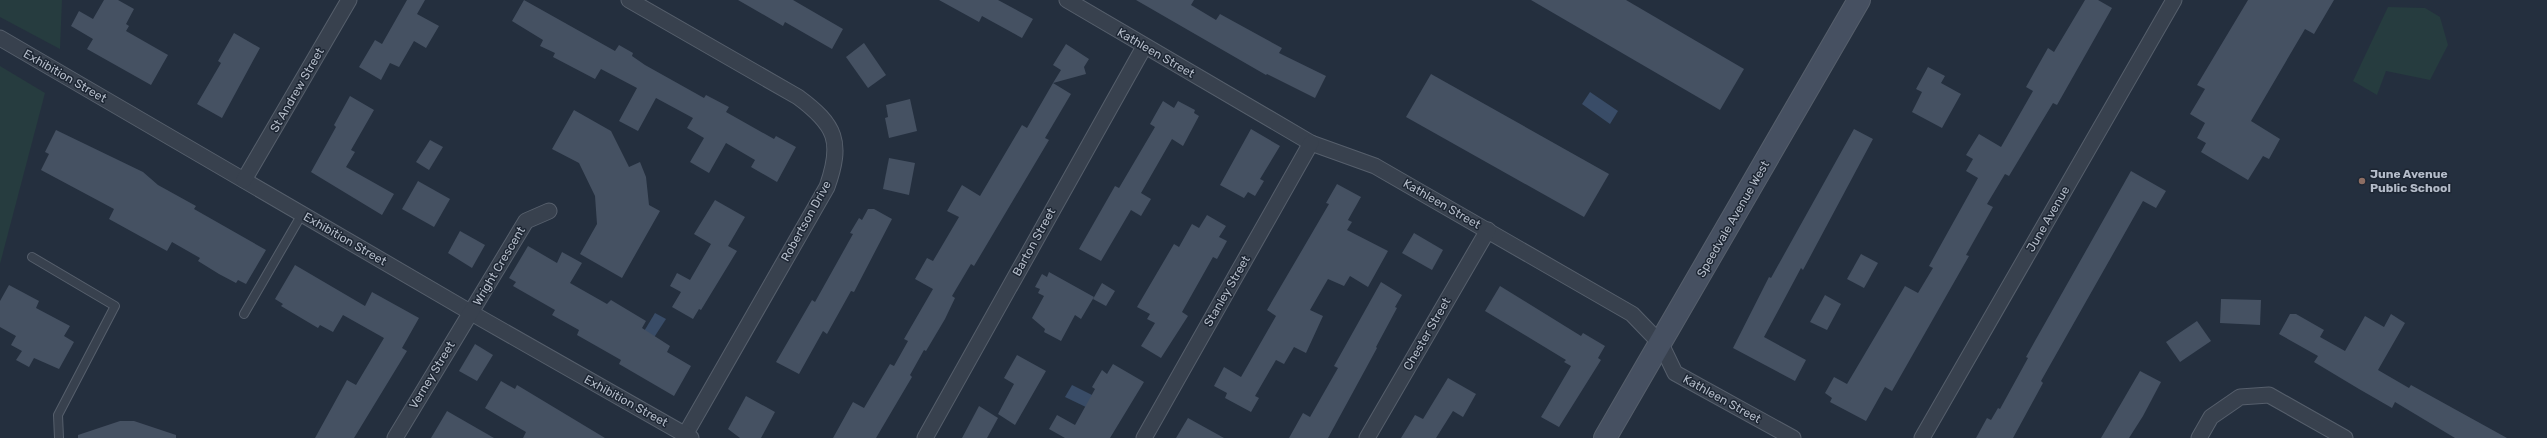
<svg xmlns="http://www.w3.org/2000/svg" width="2547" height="438" font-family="Rubik,sans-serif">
  <rect width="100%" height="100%" fill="#242f3e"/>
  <!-- green -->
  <g fill="#263c3f">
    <polygon points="0,0 62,0 60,49 0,17"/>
    <polygon points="2388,7 2425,8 2440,17 2448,45 2430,80 2386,71 2377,95 2353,81"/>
    <polygon points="0,66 45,93 0,264"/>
  </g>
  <!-- water -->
  <g fill="#394c67">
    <polygon points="1590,92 1618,111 1610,124 1582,104"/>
    <polygon points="655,313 666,319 653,339 643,333"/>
    <polygon points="1072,385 1096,397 1090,409 1065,397"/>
  </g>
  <!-- building -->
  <g fill="#455162">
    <polygon points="104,0 118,0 134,9 126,24 129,26 126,31 168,55 151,85 87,49 93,39 71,26 79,11 93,19"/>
    <polygon points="407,0 425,0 417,14 439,26 426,48 414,41 399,67 390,63 381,80 359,67 375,40 382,44"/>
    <polygon points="524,0 615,51 619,45 633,53 632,56 645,65 704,98 706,95 729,107 726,112 774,139 776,136 796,147 777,182 751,167 755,160 726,143 709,173 690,162 704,138 687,128 693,118 656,98 638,131 619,121 637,88 601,69 595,79 553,57 555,53 540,46 543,40 512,21"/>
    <polygon points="738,0 793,0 843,29 832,49 785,22 783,26"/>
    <polygon points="939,0 998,0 1033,19 1022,38 982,16 979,22"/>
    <polygon points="1136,0 1194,0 1191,5 1216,20 1220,14 1282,48 1279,53 1326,76 1315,98 1267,74 1266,75"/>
    <polygon points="1531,0 1626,0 1744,69 1720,110"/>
    <polygon points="2085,0 2098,0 2112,8 2057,105 2053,103 2009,176 2005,174 1987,204 1993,207 1966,255 1969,256 1892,391 1885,387 1866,421 1830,402 1832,398 1825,393 1834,377 1847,384 1905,286 1918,293 1933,268 1929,266 1978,178 1966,171 1973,159 1966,155 1979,134 2001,147 2033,91 2026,87 2048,48 2054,52"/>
    <polygon points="2248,0 2334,0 2314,34 2305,29 2251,121 2280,139 2269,159 2263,156 2248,180 2201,152 2206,143 2197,138 2205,123 2190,114 2205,89 2197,85"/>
    <polygon points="234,33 260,48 222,118 197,104 221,63 218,61"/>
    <polygon points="864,43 886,75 868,88 846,57"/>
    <polygon points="1066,44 1089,59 1084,67 1086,74 1053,83 1061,70 1053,65"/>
    <polygon points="1928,67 1945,76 1941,83 1961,94 1942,128 1912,112 1922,92 1916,89"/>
    <polygon points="1431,74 1609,174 1584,217 1406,117"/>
    <polygon points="1053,83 1071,94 1045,138 1049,140 974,266 971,264 952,296 955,298 945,319 926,351 924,350 910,375 912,377 876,438 833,438 853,402 864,408 890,364 894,366 908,341 904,339 933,289 915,279 927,258 933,261 959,217 947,211 962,185 980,196 1022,125 1027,128"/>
    <polygon points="350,96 374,110 351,150 355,152 346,167 394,194 382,215 311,172 336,127 334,125"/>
    <polygon points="910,99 917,131 889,138 885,118 888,117 886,105"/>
    <polygon points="1163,101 1174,108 1178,101 1195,110 1194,113 1199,116 1183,146 1172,139 1141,193 1151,199 1141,216 1131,210 1101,261 1079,249 1115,186 1119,188 1155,127 1150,124"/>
    <polygon points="574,110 611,131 629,167 640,162 646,177 649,205 660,211 622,278 580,254 597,224 595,196 579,163 552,149"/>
    <polygon points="1251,129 1280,146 1260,179 1264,181 1255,196 1248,192 1244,198 1220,185"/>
    <polygon points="1854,129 1873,139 1803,270 1801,268 1764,337 1806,360 1795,381 1733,348 1769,277 1771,278"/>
    <polygon points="56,130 143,172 158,185 196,206 194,209 266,250 246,284 238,280 236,283 219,274 198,261 200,258 172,242 167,251 109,219 114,209 41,170 49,154 45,152"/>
    <polygon points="430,140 443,147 429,170 416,162"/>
    <polygon points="889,158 915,163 909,195 883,189"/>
    <polygon points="2131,171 2166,191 2156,208 2143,201 2041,381 2043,383 2013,438 1976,438 1987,418 1991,420 1998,408 2000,409 2028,358 2026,357"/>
    <polygon points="418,181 450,199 434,227 402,209"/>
    <polygon points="1337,184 1361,197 1348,220 1352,222 1347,230 1388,251 1368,287 1350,276 1344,286 1328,279 1310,310 1323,316 1306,353 1294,347 1284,364 1276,360 1255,396 1259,398 1251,412 1225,398 1227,393 1214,386 1224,367 1241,377 1276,316 1267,310 1329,204 1326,203"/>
    <polygon points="715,200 745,217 728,246 737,251 701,310 699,309 693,319 672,307 681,292 670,286 677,273 690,280 711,244 694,234"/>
    <polygon points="868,209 874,209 892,219 854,292 851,291 827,334 823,331 799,374 776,362 812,300 815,302 853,234 850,233 859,218 862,220"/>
    <polygon points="1207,215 1226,226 1219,237 1227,241 1217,259 1213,257 1182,312 1188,316 1161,358 1141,346 1155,323 1147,319 1150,314 1137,307 1174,244 1179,247 1192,224 1199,228"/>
    <polygon points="460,231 485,245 472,268 448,253"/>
    <polygon points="1414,233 1443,250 1432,270 1402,253"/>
    <polygon points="528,246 557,263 562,252 582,263 570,283 607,304 611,300 646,321 642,328 670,346 667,352 691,366 674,396 619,364 621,360 577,335 579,330 552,315 555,310 513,286 516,282 509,278"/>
    <polygon points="1861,254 1878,263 1864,288 1847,279"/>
    <polygon points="295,265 365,306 372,292 419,318 402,348 407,351 354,438 315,438 347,380 356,385 384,338 343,315 333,332 320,325 318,328 281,306 283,304 275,299"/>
    <polygon points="1049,272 1094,297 1081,319 1075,315 1061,341 1044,332 1045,329 1032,318 1044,296 1038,293 1040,289 1035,287 1042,274 1047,277"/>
    <polygon points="1381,282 1402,295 1395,307 1397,308 1376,347 1377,348 1328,438 1289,438 1303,413 1310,417 1338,368 1334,366"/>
    <polygon points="1102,283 1115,291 1106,306 1093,299"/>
    <polygon points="9,285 39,301 36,308 70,326 64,336 74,342 59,369 34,358 29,367 16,360 22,351 11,345 16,336 0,327 0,301"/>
    <polygon points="1500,286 1581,336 1583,333 1605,346 1598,358 1601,360 1559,427 1541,417 1571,366 1564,362 1566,360 1485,311"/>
    <polygon points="1825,295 1841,304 1827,330 1810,322"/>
    <polygon points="2221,299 2261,300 2260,325 2220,323"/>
    <polygon points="2290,314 2296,314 2324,330 2320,337 2345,351 2365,316 2384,327 2391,314 2405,323 2378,370 2409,388 2411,385 2507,438 2455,438 2395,402 2392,408 2359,389 2314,362 2318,356 2279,334"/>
    <polygon points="2197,321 2211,341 2180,362 2166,342"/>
    <polygon points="475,344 493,355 477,381 459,371"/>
    <polygon points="1017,355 1046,371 1015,425 998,414 1014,384 1004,378"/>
    <polygon points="1113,364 1144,382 1110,438 1065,438 1049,429 1057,415 1075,425 1095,389 1092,387 1102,370 1107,374"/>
    <polygon points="2140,371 2161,382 2143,416 2129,438 2101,438"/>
    <polygon points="1448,378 1476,394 1463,417 1453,411 1436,438 1401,438 1415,415 1423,419"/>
    <polygon points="501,381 515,389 517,385 605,438 523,438 526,432 485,408"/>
    <polygon points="746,396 775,412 761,438 740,438 728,429"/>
    <polygon points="979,406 998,418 987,438 962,438"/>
    <polygon points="447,411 494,438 431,438"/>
    <polygon points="1188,418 1224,438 1176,438"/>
    <polygon points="120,421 134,421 176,435 176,438 78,438 78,435"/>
  </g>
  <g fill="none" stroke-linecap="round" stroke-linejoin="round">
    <defs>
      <g id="lane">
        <polyline points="32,257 115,306 58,415 59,438"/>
        <polyline points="244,314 302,214"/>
      </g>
      <g id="street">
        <path d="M629 0 798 97C836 125 843 142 827 187L685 435"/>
        <polyline points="1067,0 1311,143 1375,166 1632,314 1661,344 1675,373 1793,438"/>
        <polyline points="0,38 482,319 691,438"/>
        <polyline points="244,180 349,0"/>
        <polyline points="395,438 526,221 549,211"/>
        <polyline points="925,438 1144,47"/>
        <polyline points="1144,438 1311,143"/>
        <polyline points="1367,438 1488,230"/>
        <polyline points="1922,438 2174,0"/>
        <polyline points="2199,438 2211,417 2240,397 2269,395 2345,438"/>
      </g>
      <polyline id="secondary" points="1605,438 1859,0"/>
    </defs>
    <!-- lane casing -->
    <use href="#lane" stroke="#565f6c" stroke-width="10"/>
    <!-- street casing -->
    <use href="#street" stroke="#565f6c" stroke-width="17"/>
    <!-- secondary casing -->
    <use href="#secondary" stroke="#565f6c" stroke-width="24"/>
    <!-- lane -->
    <use href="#lane" stroke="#38414e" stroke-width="8"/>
    <!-- street -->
    <use href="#street" stroke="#38414e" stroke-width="15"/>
    <!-- secondary -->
    <use href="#secondary" stroke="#465061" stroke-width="22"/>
  </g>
  <!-- markers -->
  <circle fill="#8d6e63" stroke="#1d2633" stroke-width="1.5" cx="2362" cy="181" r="4"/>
  <g text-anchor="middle" stroke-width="3" stroke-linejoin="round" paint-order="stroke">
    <!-- street labels -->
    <g font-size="12" fill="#b4bcc9" stroke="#1d2633">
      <text transform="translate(1156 53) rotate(30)" y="4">Kathleen Street</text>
      <text transform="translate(65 76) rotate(30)" y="4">Exhibition Street</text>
      <text transform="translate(297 90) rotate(-60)" y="4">St Andrew Street</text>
      <text transform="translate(1442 204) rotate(30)" y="4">Kathleen Street</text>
      <text transform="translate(1733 219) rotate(-60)" y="4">Speedvale Avenue West</text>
      <text transform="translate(2048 219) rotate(-60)" y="4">June Avenue</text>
      <text transform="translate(806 221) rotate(-61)" y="4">Robertson Drive</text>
      <text transform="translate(345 239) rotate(30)" y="4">Exhibition Street</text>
      <text transform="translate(1034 242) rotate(-61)" y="4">Barton Street</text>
      <text transform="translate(499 266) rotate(-59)" y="4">Wright Crescent</text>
      <text transform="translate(1227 291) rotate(-60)" y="4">Stanley Street</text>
      <text transform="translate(1427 334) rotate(-60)" y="4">Chester Street</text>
      <text transform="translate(432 375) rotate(-59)" y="4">Verney Street</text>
      <text transform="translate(1722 399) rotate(29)" y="4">Kathleen Street</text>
      <text transform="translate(626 401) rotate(29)" y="4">Exhibition Street</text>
    </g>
    <!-- poi labels -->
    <g font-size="12" font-weight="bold" fill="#b4bcc9" stroke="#1d2633" text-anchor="start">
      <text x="2370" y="178">June Avenue<tspan x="2370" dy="14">Public School</tspan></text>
    </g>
  </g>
</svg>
